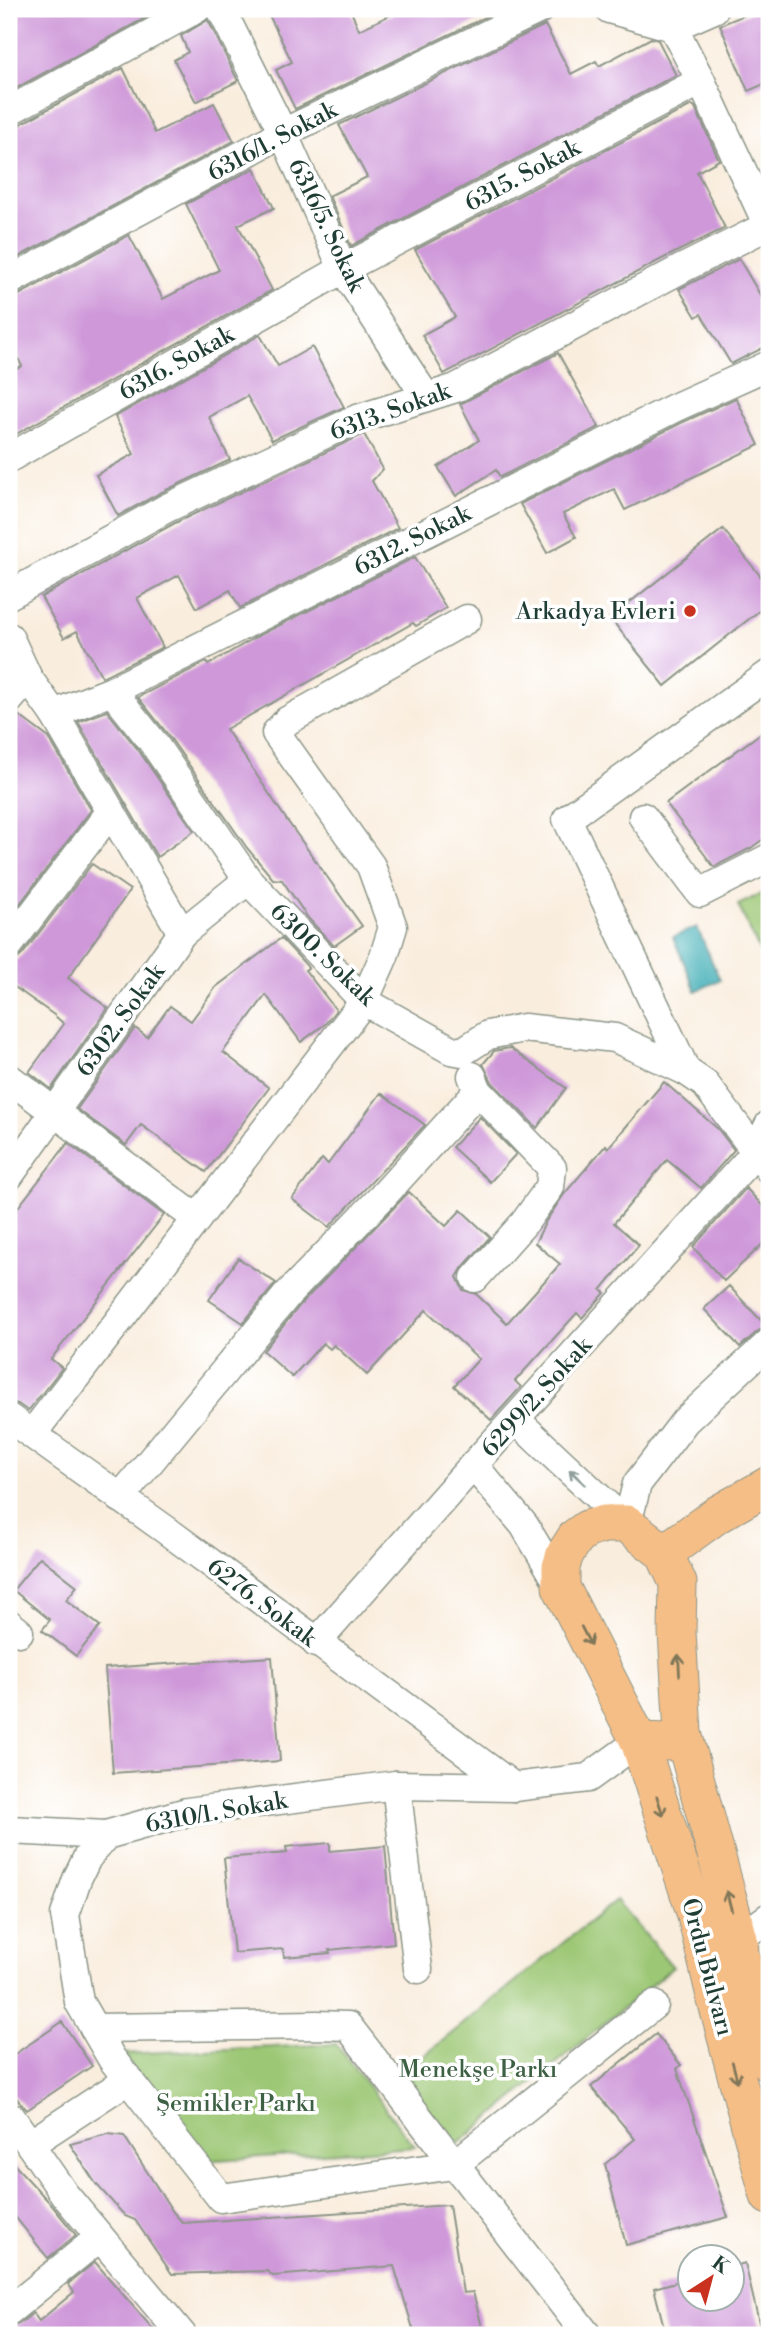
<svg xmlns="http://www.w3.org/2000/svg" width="778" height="2344" font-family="'Libre Bodoni',serif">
  <rect width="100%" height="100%" fill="#fff"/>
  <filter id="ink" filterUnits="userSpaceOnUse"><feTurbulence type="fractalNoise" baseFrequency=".0143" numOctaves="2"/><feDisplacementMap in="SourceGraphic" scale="14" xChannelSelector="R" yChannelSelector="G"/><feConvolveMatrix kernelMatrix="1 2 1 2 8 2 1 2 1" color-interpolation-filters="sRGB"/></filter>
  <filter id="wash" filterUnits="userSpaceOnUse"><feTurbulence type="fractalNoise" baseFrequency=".00686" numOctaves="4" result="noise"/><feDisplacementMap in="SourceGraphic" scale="28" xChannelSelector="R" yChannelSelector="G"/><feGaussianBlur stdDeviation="1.57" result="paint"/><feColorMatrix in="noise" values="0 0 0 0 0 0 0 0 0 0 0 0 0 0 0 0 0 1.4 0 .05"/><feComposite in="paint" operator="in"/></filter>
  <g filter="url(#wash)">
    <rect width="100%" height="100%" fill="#f9eddd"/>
    <!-- green -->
    <g fill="#9cc775" stroke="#5e8254" stroke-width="2">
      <polygon points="769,890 769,971 738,905"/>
      <polygon points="616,1900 673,1967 452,2149 399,2076"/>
      <polygon points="336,2044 415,2147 201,2161 123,2054"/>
    </g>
    <!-- water -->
    <polygon fill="#3bacb4" stroke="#2d7474" stroke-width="2" points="697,927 720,980 696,991 673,937"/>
    <g id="blocks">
      <!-- building -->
      <g fill="#cf99d9">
        <polygon points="9,9 162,9 9,92"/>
        <polygon points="266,9 350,9 359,30 403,9 495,9 496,12 295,109 276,70 292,62"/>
        <polygon points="759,9 769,9 769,82 748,91 720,25"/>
        <polygon points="208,20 238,81 196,102 174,60 188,52 181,36"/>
        <polygon points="545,25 571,74 596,61 599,66 651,38 658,40 676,75 351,246 329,196 367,177 339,125"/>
        <polygon points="123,68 155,133 214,103 234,141 9,262 9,128 17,126"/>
        <polygon points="692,105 695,107 719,160 697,172 725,228 662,259 444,374 422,335 455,317 415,250"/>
        <polygon points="254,168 274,208 238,225 272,290 9,438 9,373 22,366 9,341 9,298 17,296 129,235 163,299 219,270 186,204"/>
        <polygon points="739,259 769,310 769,345 731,364 701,314 696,317 679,289"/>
        <polygon points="260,335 278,366 312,347 344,407 272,440 247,396 209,417 230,460 160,493 118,516 96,475 134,454 115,417"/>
        <polygon points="558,353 599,427 500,477 496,470 456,496 438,467 479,440 460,404"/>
        <polygon points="736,398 759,445 625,510 614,489 563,514 576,537 547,553 520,504 681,423"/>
        <polygon points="364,434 383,469 372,481 398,528 240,608 230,590 197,608 179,575 137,598 163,647 102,677 77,631 64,638 41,597 175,523"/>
        <polygon points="723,529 769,587 769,603 665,686 610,618"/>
        <polygon points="415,557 446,608 416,626 413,623 226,729 286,819 362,926 334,946 308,918 282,880 273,879 247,848 166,732 138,697 206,662 208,665 256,637"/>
        <polygon points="107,711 139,751 194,831 157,857 78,722"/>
        <polygon points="17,714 49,738 91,810 9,918 9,716"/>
        <polygon points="769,727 769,835 751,848 714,867 666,803"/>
        <polygon points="92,864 130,890 68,978 108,1008 51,1089 29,1072 64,1024 54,1015 9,983 9,961 16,960 22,955"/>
        <polygon points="281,938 306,965 308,968 305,970 336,1010 325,1024 301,1042 266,995 223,1052 269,1088 206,1172 141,1125 126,1145 77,1109 135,1028 147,1037 170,1006 191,1021 216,987"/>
        <polygon points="510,1048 566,1088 537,1128 492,1082 483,1064 494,1051"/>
        <polygon points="664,1082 718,1129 734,1150 701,1188 667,1160 614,1223 639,1245 601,1290 605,1293 582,1318 577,1313 515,1381 521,1387 491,1420 454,1386 479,1359 426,1310 367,1375 334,1345 330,1349 323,1343 292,1377 263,1351 300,1305 409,1192 446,1226 461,1210 490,1237 463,1267 457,1277 463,1290 476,1294 507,1323 560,1264 535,1243 546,1221 565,1193 606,1145 608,1148"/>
        <polygon points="381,1093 425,1125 329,1227 292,1199 322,1159 328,1164"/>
        <polygon points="480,1117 516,1154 490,1182 452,1147"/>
        <polygon points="68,1143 164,1215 51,1359 62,1368 28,1411 18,1404 9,1402 9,1219"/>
        <polygon points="746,1188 769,1213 769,1238 724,1281 693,1247"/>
        <polygon points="238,1258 276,1283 243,1323 209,1300"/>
        <polygon points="729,1286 767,1327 758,1331 740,1347 704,1309"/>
        <polygon points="40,1557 77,1586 66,1600 100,1626 76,1656 42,1630 50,1620 13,1590"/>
        <polygon points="272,1657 280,1761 113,1773 105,1668"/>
        <polygon points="330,1843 330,1851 385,1846 394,1943 329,1950 330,1953 284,1957 283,1949 234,1953 224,1858 287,1853 286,1847"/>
        <polygon points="62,2022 92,2066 27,2110 9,2090 9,2058"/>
        <polygon points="656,2034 681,2065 677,2069 728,2217 626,2245 605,2164 635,2139 591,2087"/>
        <polygon points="108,2134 124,2136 173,2212 183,2223 449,2205 463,2293 473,2292 484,2335 415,2335 394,2266 273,2276 267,2271 172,2274 135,2220 125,2216 96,2184 70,2144"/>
        <polygon points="9,2159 50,2203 76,2235 48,2258 9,2209"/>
        <polygon points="95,2262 158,2335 9,2335 9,2327 19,2324 33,2313 39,2321 74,2292 68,2284"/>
        <polygon points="745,2263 762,2335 666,2335 654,2288 690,2278 690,2299 732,2299 732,2267"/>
      </g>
    </g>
  </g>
  <g filter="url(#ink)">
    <use href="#blocks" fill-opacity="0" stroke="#8c9588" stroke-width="2"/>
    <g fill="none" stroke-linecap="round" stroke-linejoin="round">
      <defs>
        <g id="minor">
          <polyline points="221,9 283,133 343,269 426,397"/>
          <polyline points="609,9 673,27"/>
          <polyline points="714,9 673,27 701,81 768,226"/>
          <polyline points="9,111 196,9"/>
          <polyline points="9,281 283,133 540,9"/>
          <polyline points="9,458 343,269 701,81"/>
          <polyline points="9,595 167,508 357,419 456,388 683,268 769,225"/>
          <polyline points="9,637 28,678 54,714 182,933"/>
          <polyline points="112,691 152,741 248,880 364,1001 451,1050 462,1052 488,1035 524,1028 615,1038 686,1071 705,1084 756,1152 769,1125"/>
          <polyline points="9,700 28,678"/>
          <polyline points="54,714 112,691 674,408 769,365"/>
          <polyline points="643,817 700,893 769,858"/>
          <polyline points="9,945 111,811"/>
          <polyline points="686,1071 567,819 769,674"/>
          <polyline points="472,1076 478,1091 552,1168 550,1187 525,1222 475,1278"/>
          <polyline points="9,1078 197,1219"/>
          <polyline points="9,1176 182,933 248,880"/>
          <polyline points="9,1418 166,1530 514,1787"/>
          <polyline points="516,1420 627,1524 637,1484 685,1421 769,1343"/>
          <polyline points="32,1434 364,1001 384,956 393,927 371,866 276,733 287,721 467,619"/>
          <polyline points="474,1466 524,1525 561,1587"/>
          <polyline points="120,1498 288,1294 382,1197 478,1091"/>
          <polyline points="9,1624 19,1632"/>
          <polyline points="316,1643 459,1481 756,1152 769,1169"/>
          <polyline points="639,1741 588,1778 514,1787 396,1785 187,1812 106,1835 87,1858 77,1879 65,1915 79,2002 112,2059 221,2198 454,2165 654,2005"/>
          <polyline points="396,1785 418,1969"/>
          <polyline points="9,1830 106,1835"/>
          <polyline points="739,1939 769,1917"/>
          <polyline points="94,2028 317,2025 348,2026 587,2335"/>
          <polyline points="9,2119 11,2117 65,2195 182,2335"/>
          <polyline points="30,2144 129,2079"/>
          <polyline points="9,2311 100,2237"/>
        </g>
        <g id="major">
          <polyline points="664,1553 718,1514 769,1485"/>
          <polyline points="683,1733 669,1742 639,1741 561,1587 561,1567 565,1554 576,1537 587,1529 604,1524 627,1524 664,1553 678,1583 677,1632 683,1733 739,1939 740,1954 769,2062"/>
          <polyline points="639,1741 695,1912 716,2000 769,2196"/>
        </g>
      </defs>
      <!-- minor casing -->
      <use href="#minor" stroke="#8c9588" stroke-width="31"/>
      <!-- major casing -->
      <use href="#major" stroke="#8c9588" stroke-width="39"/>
      <!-- minor -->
      <use href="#minor" stroke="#fff" stroke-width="28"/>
      <!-- major -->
      <use href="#major" stroke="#f6be87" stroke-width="37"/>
    </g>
    <!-- one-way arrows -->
    <defs><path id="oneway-shaft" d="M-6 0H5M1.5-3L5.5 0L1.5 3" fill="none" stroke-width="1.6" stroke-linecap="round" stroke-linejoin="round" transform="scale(1.75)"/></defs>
    <use stroke="#8f9e9a" href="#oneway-shaft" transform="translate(577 1477) rotate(-137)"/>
    <g stroke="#807759">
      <use href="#oneway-shaft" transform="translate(586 1636) rotate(63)"/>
      <use href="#oneway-shaft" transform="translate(679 1665) rotate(-93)"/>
      <use href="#oneway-shaft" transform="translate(660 1806) rotate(72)"/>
      <use href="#oneway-shaft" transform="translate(729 1901) rotate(-105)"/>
      <use href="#oneway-shaft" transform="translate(735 2072) rotate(75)"/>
    </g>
  </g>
  <!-- markers -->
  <circle fill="#c8321e" stroke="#fff" stroke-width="2.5" cx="690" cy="611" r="7"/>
  <g text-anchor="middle" stroke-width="7" stroke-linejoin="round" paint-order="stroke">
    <!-- street labels -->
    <g font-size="24" fill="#1f3d34" stroke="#fff">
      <text transform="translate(272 141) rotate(-28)" y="8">6316/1. Sokak</text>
      <text transform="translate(522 175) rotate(-28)" y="8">6315. Sokak</text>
      <text transform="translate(327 225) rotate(64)" y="8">6316/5. Sokak</text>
      <text transform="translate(176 363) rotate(-29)" y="8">6316. Sokak</text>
      <text transform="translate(390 411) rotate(-20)" y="8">6313. Sokak</text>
      <text transform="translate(412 540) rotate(-27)" y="8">6312. Sokak</text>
      <text transform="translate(323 954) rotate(44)" y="8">6300. Sokak</text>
      <text transform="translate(120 1020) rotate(-54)" y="8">6302. Sokak</text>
      <text transform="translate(536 1397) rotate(-48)" y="8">6299/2. Sokak</text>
      <text transform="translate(262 1602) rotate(37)" y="8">6276. Sokak</text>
      <text transform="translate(216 1812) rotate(-10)" y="8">6310/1. Sokak</text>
      <text transform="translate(708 1967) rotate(75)" y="8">Ordu Bulvarı</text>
    </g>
    <!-- poi labels -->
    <g font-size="24" fill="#1f3d34" stroke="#fff" text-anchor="end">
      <text x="676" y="619">Arkadya Evleri</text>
    </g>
    <!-- park labels -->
    <g font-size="24" fill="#3e6044" stroke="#fff">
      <text x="478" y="2077">Menekşe Parkı</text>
      <text x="236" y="2111">Şemikler Parkı</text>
    </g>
  </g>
  <!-- margin -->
  <rect width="778" height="2344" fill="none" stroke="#fff" stroke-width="35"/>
  <!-- north arrow -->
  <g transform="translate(711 2278) rotate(36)"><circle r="33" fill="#ffffff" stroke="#a5b1ae" stroke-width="2"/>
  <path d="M0-5L12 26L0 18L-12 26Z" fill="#c8321e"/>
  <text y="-10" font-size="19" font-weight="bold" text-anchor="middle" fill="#1f3d34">K</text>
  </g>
</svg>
